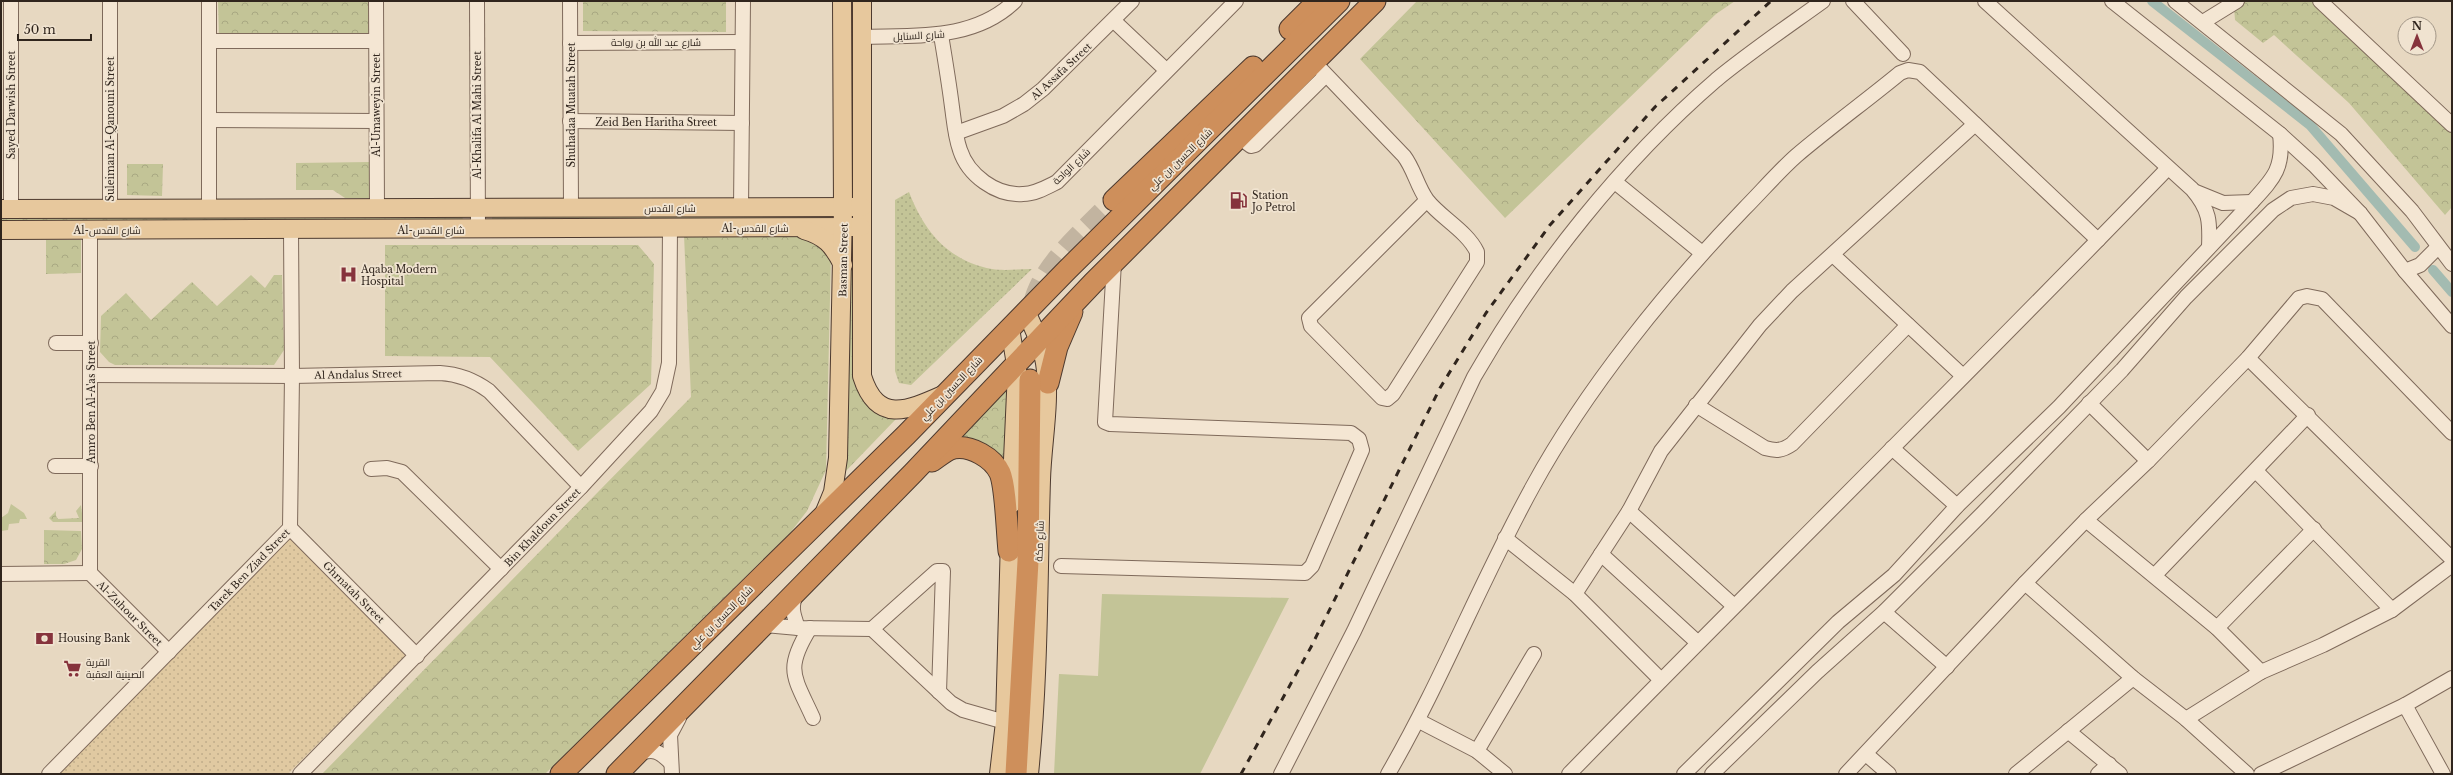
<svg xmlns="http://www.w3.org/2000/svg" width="2453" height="775" font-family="'Libre Baskerville',Cairo,serif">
  <defs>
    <pattern id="sand-dots" width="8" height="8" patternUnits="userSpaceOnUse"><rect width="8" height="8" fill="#e0c9a1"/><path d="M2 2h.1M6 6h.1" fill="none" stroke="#c0ac8a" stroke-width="1.8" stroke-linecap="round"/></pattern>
    <pattern id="park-crowns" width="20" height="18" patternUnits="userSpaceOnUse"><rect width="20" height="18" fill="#c3c497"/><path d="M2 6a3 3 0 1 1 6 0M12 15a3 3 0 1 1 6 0" fill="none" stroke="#a8a882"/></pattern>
    <pattern id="garden-dots" width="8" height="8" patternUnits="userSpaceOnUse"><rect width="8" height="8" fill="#c3c497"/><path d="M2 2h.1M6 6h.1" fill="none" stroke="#a8a882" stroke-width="1.8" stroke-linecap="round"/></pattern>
  </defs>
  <rect width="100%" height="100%" fill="#e7d8c1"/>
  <!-- grass -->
  <g fill="#c3c497">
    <polygon points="11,504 24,513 27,519 20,519 19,523 9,524 8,530 1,531 1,518 8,513"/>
    <polygon points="1102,594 1289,598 1200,774 1054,774 1059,674 1098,676"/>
  </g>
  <!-- sand -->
  <polygon fill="url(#sand-dots)" points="291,538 408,653 288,774 44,774 274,543"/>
  <!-- park -->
  <g fill="url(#park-crowns)">
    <polygon points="218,1 369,1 369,34 219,37"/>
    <polygon points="583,1 726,1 726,32 583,31"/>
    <polygon points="849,1 856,1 856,194 850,207"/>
    <polygon points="1417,1 1735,1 1716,14 1505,218 1360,59"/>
    <polygon points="2244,1 2315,1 2452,125 2452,207 2445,215 2349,103 2274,35 2263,43 2235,20 2234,7"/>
    <polygon points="370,162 371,198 345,198 333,190 296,190 296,163"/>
    <polygon points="127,164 163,164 162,196 127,195"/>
    <polygon points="831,213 831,222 492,225 492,216"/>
    <polygon points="461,215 463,218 461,221 1,224 1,217"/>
    <polygon points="684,235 804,236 817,242 831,255 826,470 807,511 790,533 545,774 322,774 691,397"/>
    <path d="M849 236H853L852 296 854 306C854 323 855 339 855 355 856 391 858 410 896 419L844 473Z"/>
    <polygon points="46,240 81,240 81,273 46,274"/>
    <polygon points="385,245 638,245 654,264 651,384 578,451 490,357 385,356"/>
    <polygon points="251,275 265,288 274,275 282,275 284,350 274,365 115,365 109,362 100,352 101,316 126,293 151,320 192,282 217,306"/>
    <polygon points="1007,387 1008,458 1002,461 959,437"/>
    <polygon points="81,505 83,522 53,522 49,518 56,511 56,516 58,519 79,518 76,511"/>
    <polygon points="44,530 81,531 82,549 76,560 64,564 44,564"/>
  </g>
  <!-- garden -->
  <path fill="url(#garden-dots)" d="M909 192C924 231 948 261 992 269 1004 271 1019 269 1032 269L911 385 899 383 895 371V200Z"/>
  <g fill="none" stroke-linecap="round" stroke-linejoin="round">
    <!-- canal -->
    <g stroke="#a3bbb1" stroke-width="10">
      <polyline points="2152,1 2310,125 2415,247"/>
      <polyline points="2433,270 2452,292"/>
    </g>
    <!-- highway-tunnel -->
    <path stroke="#c2b4a0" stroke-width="21" stroke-dasharray="21 10" stroke-linecap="butt" d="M1034 302C1043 264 1088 228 1114 200"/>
    <defs>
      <g id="minor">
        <polyline points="11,1 11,209"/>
        <polyline points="209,1 209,208"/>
        <polyline points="376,1 377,209"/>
        <polyline points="477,1 478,230"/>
        <polyline points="570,1 571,209"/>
        <polyline points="1853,1 1903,54"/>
        <path d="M1985 1 2192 189C2210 210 2210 222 2209 247"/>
        <polyline points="2112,1 2280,134 2314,165 2360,213 2405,271 2452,326"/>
        <polyline points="2175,1 2341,134 2412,211 2452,264"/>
        <polyline points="2320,1 2452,125"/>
        <polyline points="1114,21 1166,70"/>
        <polyline points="2203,22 2237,1"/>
        <path d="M941 35C945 59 949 83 952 107 954 121 955 136 960 150 968 175 996 196 1023 194 1035 194 1047 187 1057 182L1236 1"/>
        <path d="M862 37C915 35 974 41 1015 1"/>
        <polyline points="209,41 376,41"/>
        <polyline points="570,43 742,42"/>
        <path d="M1314 62 1404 156C1414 169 1417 186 1427 200 1441 218 1467 231 1477 252V262L1393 394 1387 399 1382 398 1311 326 1309 318 1427 200"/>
        <polyline points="209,120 376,121"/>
        <polyline points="570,121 742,123"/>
        <polyline points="956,133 1003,116 1024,104 1043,89 1132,1"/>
        <polyline points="1239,137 1251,146 1255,145 1325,76"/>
        <polyline points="1615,182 1702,253"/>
        <polyline points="2196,192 2223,203 2252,202"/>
        <polyline points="741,208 743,1"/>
        <polyline points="110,209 110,1"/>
        <polyline points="90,230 90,573"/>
        <polyline points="1833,255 1963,376"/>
        <polyline points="2405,271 2420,265 2438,247"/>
        <polyline points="56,343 91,343"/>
        <polyline points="2248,358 2452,559"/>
        <path d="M91 375 292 376 440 373C459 374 474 380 489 391L581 487"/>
        <polyline points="2089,403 2148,461"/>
        <path d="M1696 405 1765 448C1776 451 1782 451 1792 444L1908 325"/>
        <polyline points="1892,448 1957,506"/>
        <polyline points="55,466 91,466"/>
        <polyline points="371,469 387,468 402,472 501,569"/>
        <polyline points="2256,471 2392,610"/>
        <polyline points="1629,511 1734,606"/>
        <polyline points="2086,520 2217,628 2261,672"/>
        <polyline points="290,528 417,656"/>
        <polyline points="1505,538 1575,594 1661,680"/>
        <polyline points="1601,554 1697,642"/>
        <polyline points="1061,566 1305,573 1312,566 1362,450 1359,439 1351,433 1110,424 1105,422 1114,262"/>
        <polyline points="90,573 169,652"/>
        <polyline points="1,574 90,573"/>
        <polyline points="2155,575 2308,415"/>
        <polyline points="2025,583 2133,678 2186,719 2247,774"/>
        <path d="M797 593C790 606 793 614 798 628"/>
        <polyline points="1575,594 1629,511 1661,451 1760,325 1792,291 1975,124"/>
        <polyline points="1884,612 1947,667"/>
        <polyline points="765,625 798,628 872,629 951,703 963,710 1005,722"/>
        <path d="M810 628C784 670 794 676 813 718"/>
        <polyline points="2217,628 2314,529"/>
        <polyline points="872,629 937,571 943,571 939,692"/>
        <polyline points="2405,705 2443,774"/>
        <polyline points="2186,719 2261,672 2323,645 2392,610 2452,565"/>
        <polyline points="1419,721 1477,751 1505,774"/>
        <polyline points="2068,731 2120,774"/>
        <polyline points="1477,751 1534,654"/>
        <path d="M637 754C654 748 659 751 671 763"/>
        <polyline points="1866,754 1889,774"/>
        <polyline points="49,774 290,528 292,376 291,230"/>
        <polyline points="300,774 581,487 651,411 663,391 669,363 670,228"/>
        <polyline points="672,774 670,735 679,718"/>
        <path d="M1281 774 1354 631 1474 377C1536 269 1622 161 1716 80 1750 52 1787 27 1823 1"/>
        <path d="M1388 774C1442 681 1481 580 1533 486 1586 389 1667 289 1744 209 1761 192 1778 172 1796 156 1830 127 1866 101 1900 73L1908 70 1920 72 2098 240"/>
        <path d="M1569 774C1768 571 1971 372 2168 168"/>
        <path d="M1684 774 1838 622 1894 575 1957 506 2059 407 2252 202C2274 178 2284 168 2280 134"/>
        <polyline points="1712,774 1817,672 1884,612 1981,515 2122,370 2186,297 2273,210 2291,198 2313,194 2334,198 2360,213"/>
        <polyline points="1846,774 2025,583 2086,520 2148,461 2248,358 2299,298 2307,296 2322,299 2452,433"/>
        <polyline points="2016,774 2133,678"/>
        <polyline points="2098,774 2109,764"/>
        <polyline points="2261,774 2405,705 2452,678"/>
      </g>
      <g id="major">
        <path d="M862 1V376C877 424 907 411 943 395"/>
        <polyline points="1,209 862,207"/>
        <polyline points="1,230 861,227"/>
        <path d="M804 230C825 236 833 245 843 265"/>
        <path d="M1026 312C1034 328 1042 345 1045 363 1051 401 1042 442 1041 480 1038 578 1039 677 1029 774"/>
        <polyline points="1010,328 1017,371 1011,504"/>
        <polyline points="824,514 833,492 838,458 843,208 842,1"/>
        <polyline points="999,774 1005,722 1010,538"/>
      </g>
      <g id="highway">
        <polyline points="1290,29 1318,1"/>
        <polyline points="1114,200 1253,67"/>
        <polyline points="1048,383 1057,347 1072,312"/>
        <path d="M932 461C938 457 947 449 954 448 971 445 993 458 1000 473 1006 487 1007 533 1009 551"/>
        <polyline points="561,774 906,435 1067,270 1339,1"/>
        <polyline points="617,774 913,473 1093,283 1375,1"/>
        <polyline points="1016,774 1028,561 1030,380"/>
      </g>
    </defs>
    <!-- minor casing -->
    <use href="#minor" stroke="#7f6a5b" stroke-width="16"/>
    <!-- major casing -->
    <use href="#major" stroke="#4d3a2f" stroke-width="20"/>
    <!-- highway casing -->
    <use href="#highway" stroke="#4d3a2f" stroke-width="23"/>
    <!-- minor -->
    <use href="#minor" stroke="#f4e6d3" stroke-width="14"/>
    <!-- major -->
    <use href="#major" stroke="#e7c89d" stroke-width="18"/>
    <!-- highway -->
    <use href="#highway" stroke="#ce8f5b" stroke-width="21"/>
    <!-- rail -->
    <polyline stroke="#30251d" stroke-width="3" stroke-dasharray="7 7" stroke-linecap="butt" points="1241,774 1311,647 1440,388 1486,313 1550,225 1655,107 1771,1"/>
  </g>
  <!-- icons -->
  <defs>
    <symbol id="fuel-bare" viewBox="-9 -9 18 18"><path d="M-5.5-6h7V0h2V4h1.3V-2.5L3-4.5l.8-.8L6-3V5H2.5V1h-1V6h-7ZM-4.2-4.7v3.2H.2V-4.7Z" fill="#86333c" stroke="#f0e3d0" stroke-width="2.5" paint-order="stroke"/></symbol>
    <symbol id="hospital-bare" viewBox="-9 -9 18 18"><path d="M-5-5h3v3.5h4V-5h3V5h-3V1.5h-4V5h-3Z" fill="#86333c" stroke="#f0e3d0" stroke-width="2.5" paint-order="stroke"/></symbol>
    <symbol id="bank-bare" viewBox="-9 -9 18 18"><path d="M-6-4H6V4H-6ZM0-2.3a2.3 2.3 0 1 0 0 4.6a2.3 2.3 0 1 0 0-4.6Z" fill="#86333c" stroke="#f0e3d0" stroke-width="2.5" paint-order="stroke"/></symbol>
    <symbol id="supermarket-bare" viewBox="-9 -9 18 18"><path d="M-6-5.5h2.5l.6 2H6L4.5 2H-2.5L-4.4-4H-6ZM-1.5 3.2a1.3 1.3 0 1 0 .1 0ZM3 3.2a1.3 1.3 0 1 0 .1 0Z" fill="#86333c" stroke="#f0e3d0" stroke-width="2.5" paint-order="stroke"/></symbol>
  </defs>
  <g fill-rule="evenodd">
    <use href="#fuel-bare" x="1226" y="188" width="25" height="25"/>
    <use href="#hospital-bare" x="336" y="262" width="25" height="25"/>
    <use href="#bank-bare" x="32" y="626" width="25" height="25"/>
    <use href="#supermarket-bare" x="60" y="656" width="25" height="25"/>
  </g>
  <g text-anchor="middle" stroke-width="3.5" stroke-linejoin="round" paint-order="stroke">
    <!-- street labels -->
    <g font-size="10" fill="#30251d" stroke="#f0e3d0">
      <text transform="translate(919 35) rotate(-3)" y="4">شارع السنايل</text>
      <text x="656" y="46">شارع عبد الله بن رواحة</text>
      <text transform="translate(1061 71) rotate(-43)" y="4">Al Assafa Street</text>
      <text transform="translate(11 105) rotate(-90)" y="4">Sayed Darwish Street</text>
      <text transform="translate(376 105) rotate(-90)" y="4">Al-Umaweyin Street</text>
      <text transform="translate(571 105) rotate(-90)" y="4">Shuhadaa Muatah Street</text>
      <text transform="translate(477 115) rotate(-90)" y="4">Al-Khalifa Al Mahi Street</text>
      <text x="656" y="126">Zeid Ben Haritha Street</text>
      <text transform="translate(110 129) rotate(-90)" y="4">Suleiman Al-Qanouni Street</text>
      <text transform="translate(1180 159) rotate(-44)" y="4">شارع الحسين بن علي</text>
      <text transform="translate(1071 166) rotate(-44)" y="4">شارع الواحة</text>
      <text x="670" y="212">شارع القدس</text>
      <text x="755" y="232">Al-شارع القدس</text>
      <text x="107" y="234">Al-شارع القدس</text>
      <text x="431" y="234">Al-شارع القدس</text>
      <text transform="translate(843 260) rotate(-89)" y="4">Basman Street</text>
      <text transform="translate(358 374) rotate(-1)" y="4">Al Andalus Street</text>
      <text transform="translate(951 388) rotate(-46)" y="4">شارع الحسين بن علي</text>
      <text transform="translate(91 402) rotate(-90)" y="4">Amro Ben Al-A'as Street</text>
      <text transform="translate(542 527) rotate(-46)" y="4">Bin Khaldoun Street</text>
      <text transform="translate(1039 541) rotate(-88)" y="4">شارع مكة</text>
      <text transform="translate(249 570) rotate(-46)" y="4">Tarek Ben Ziad Street</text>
      <text transform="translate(354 592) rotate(45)" y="4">Ghrnatah Street</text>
      <text transform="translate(130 613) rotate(45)" y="4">Al-Zuhour Street</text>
      <text transform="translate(721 617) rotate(-45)" y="4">شارع الحسين بن علي</text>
    </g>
    <!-- poi labels -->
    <g font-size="10" fill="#30251d" stroke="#f0e3d0" text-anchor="start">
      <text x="1252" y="199">Station<tspan x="1252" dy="12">Jo Petrol</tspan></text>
      <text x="361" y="273">Aqaba Modern<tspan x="361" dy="12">Hospital</tspan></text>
      <text x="58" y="642">Housing Bank</text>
      <text x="86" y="666">القرية<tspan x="86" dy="12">الصينية العقبة</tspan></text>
    </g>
  </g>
  <!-- border -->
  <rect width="2453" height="775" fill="none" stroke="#30251d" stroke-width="4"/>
  <!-- north arrow -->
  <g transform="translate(2417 36)"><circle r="19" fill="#f0e3d0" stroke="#a39788"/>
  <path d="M0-3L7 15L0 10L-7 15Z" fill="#86333c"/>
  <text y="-6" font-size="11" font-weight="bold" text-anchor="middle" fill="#30251d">N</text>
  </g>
  <!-- scale -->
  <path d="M18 34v6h73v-6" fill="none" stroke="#30251d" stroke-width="2"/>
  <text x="24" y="34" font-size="12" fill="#30251d" stroke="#f0e3d0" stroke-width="3" paint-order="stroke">50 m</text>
</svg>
